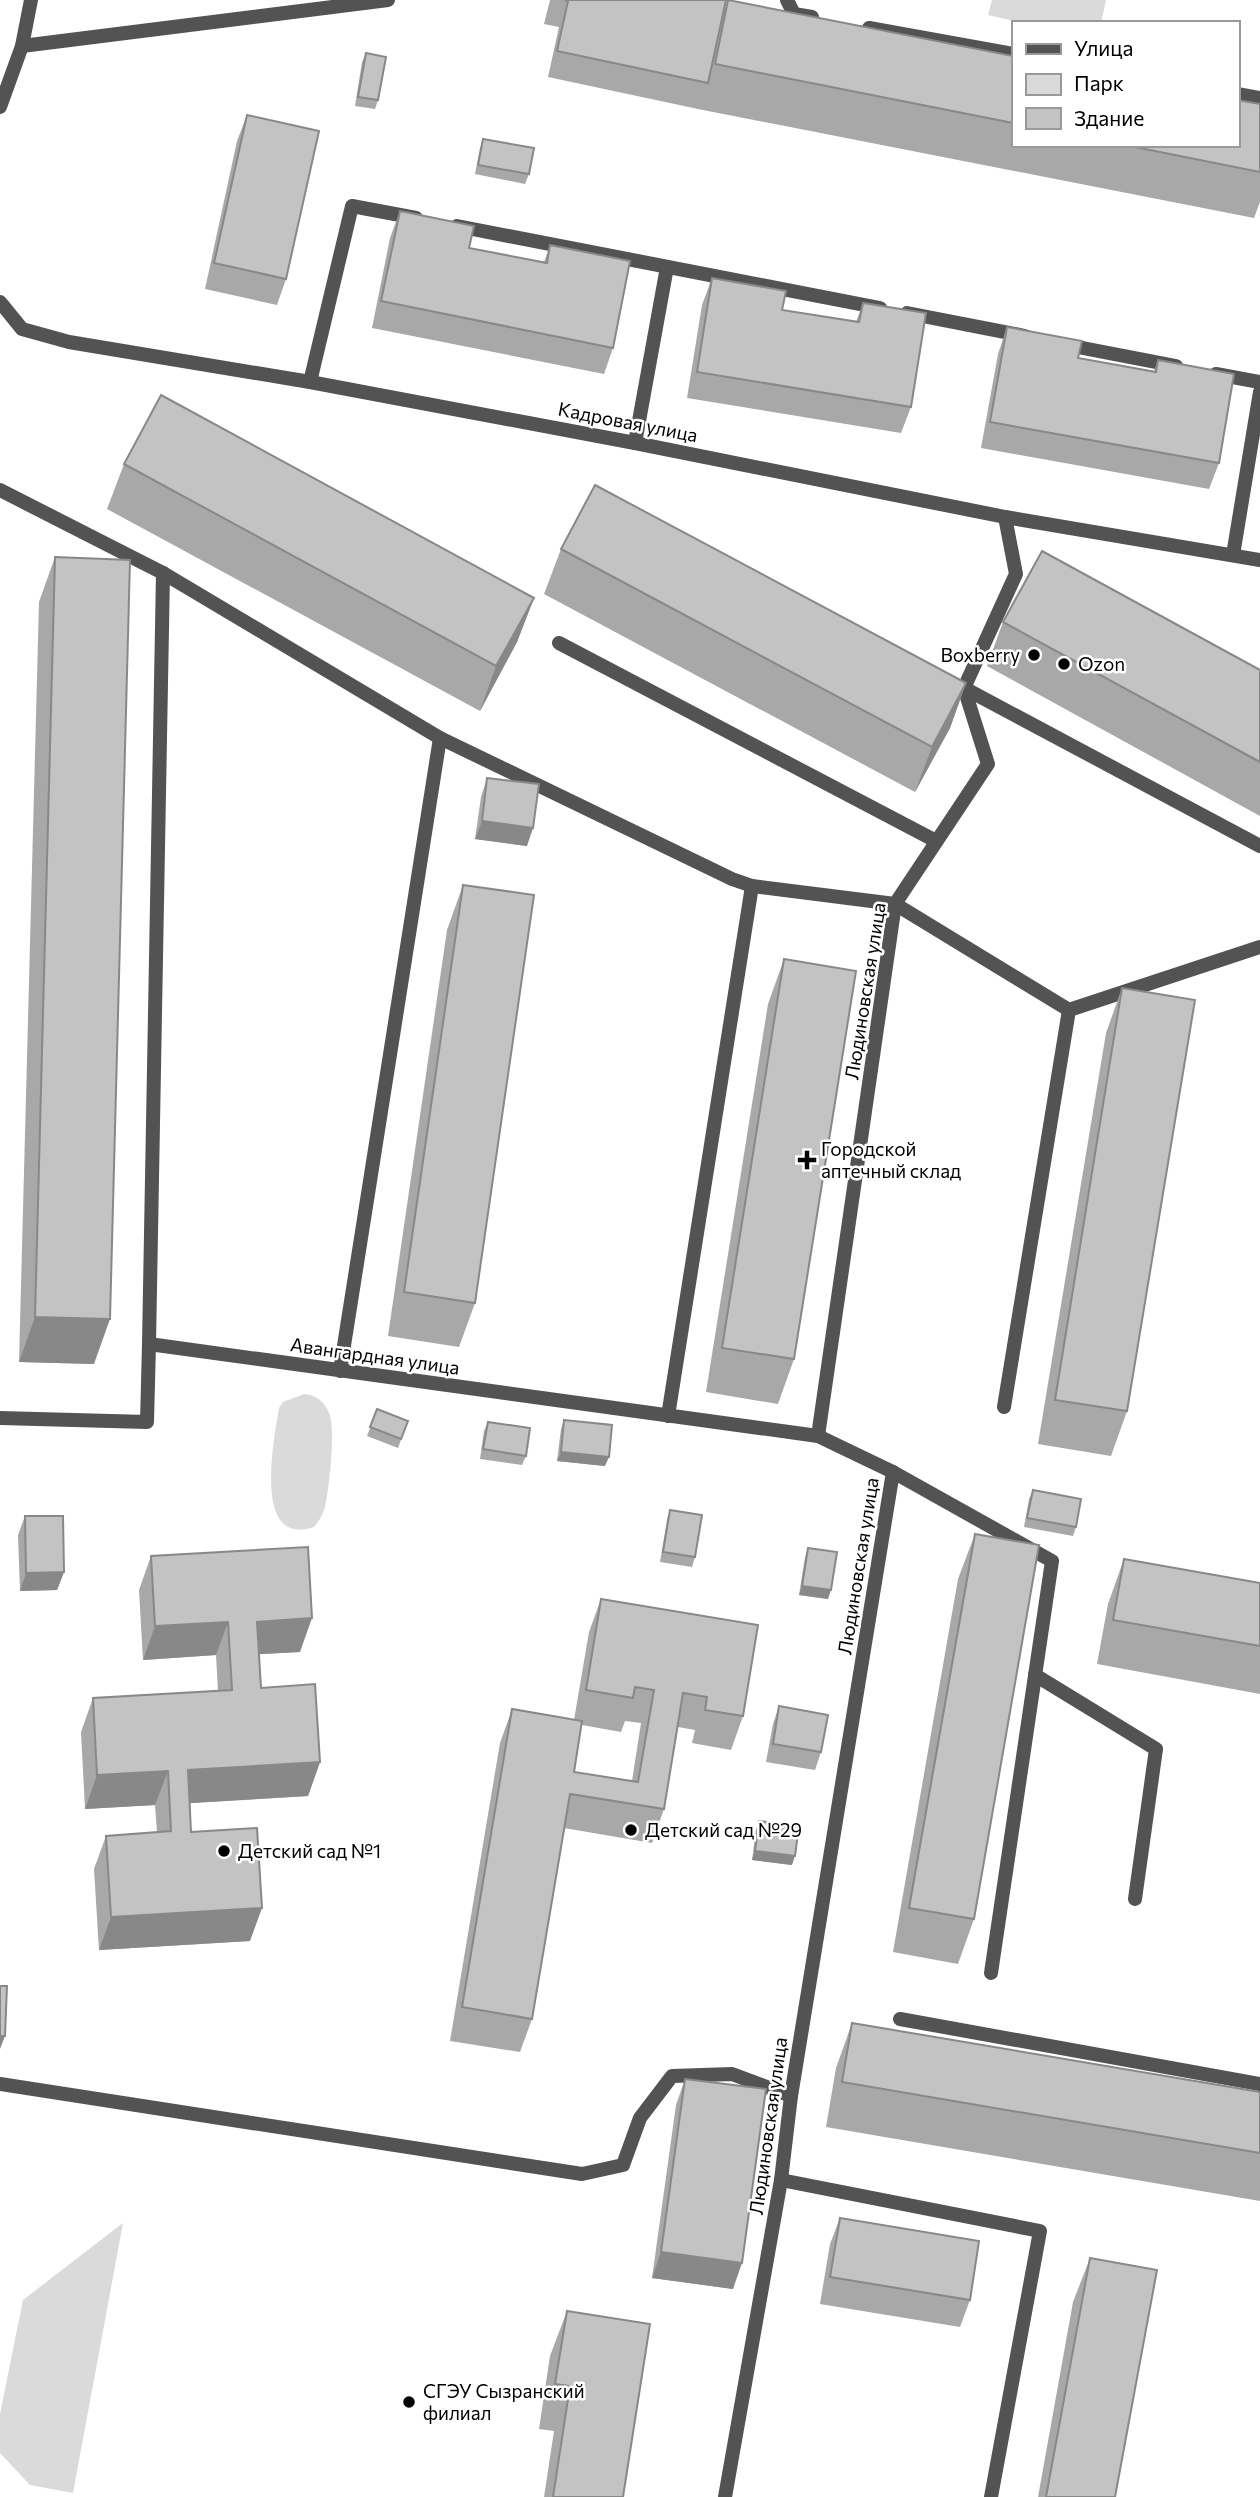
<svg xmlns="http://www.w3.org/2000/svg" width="1260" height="2497" font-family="Commissioner,sans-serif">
  <rect width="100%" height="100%" fill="#fff"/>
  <!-- green -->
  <g fill="#dadada">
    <polygon points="992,0 1106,0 1101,23 1022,23 988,15"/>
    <path d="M304 1394C316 1395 325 1402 329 1413 336 1428 329 1490 325 1507 323 1515 319 1521 314 1527 252 1548 274 1440 279 1408L283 1402Z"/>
    <polygon points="123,2223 73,2493 30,2485 0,2453 0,2414 23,2300"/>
  </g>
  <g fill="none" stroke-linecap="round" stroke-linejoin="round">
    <!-- lane -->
    <g stroke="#535353" stroke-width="14">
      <polyline points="787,0 794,14 812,17"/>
      <polyline points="869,28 1013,54"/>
      <polyline points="22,46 388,0"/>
      <polyline points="1237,94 1260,98"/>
      <polyline points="457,226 880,308"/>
      <polyline points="907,313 1025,336"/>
      <polyline points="1062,344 1176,366"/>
      <polyline points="1216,374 1260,382"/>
      <polyline points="310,382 352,206 416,218"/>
      <polyline points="635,443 667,267"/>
      <polyline points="0,490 163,573 149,1344"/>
      <polyline points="1233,555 1260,392"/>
      <polyline points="163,573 440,738 732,879 752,886 895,904 1069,1010 1004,1407"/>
      <polyline points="559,643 936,841"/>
      <polyline points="964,688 1260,846"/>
      <polyline points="1069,1010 1260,947"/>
      <polyline points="340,1371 440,738"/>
      <polyline points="668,1416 752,886"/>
      <polyline points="893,1472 1052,1561 991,1973"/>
      <polyline points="1035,1675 1156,1749 1135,1899"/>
      <polyline points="900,2019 1260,2084"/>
      <polyline points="0,2084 582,2174 623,2165 640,2118 672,2076 732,2074 791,2096"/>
      <polyline points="781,2180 1040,2231 991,2497"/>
      <polyline points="725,2497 781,2180 791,2096 893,1472 818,1436"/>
    </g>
    <!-- street -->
    <g stroke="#535353" stroke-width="14">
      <polyline points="0,107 22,46 31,0"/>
      <polyline points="0,302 22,329 69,342 310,382 635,443 1005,517 1260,560"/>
      <polyline points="0,1418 147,1422 149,1344 818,1436 895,904 988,764 964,688 1016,574 1005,517"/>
    </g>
  </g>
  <!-- wall -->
  <g fill="#a8a8a8" fill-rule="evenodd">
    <polygon points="550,0 726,0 722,17 728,0 1013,56 1013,145 1237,145 1260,104 1260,202 1254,218 698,109 548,77 559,27 544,24"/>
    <polygon points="366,53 378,100 375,109 355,106 362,62"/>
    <polygon points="247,115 286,279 277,305 205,289 237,141"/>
    <polygon points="483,139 529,174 525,184 475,174 480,148"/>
    <polygon points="400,211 469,248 544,262 550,245 613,348 604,374 372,328 390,238"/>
    <polygon points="712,278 782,310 856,322 863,303 911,407 901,433 687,398 702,305"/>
    <polygon points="1007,327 1078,358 1154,371 1158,360 1219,463 1209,489 981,448 998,354"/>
    <polygon points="124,464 534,598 517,642 480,711 107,509"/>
    <polygon points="561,549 966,683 950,728 915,792 544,594"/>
    <polygon points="55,557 94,1364 19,1362 39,602"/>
    <polygon points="1003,622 1260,670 1260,816 987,666"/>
    <polygon points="487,778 527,846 475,839 481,797"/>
    <polygon points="463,885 475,1303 459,1347 388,1336 447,930"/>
    <polygon points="784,959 794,1359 778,1404 706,1392 768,1004"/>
    <polygon points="1122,988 1127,1411 1111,1456 1038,1444 1106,1033"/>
    <polygon points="377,1409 408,1421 398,1448 367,1436"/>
    <polygon points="564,1420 605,1466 557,1461 561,1429"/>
    <polygon points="488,1422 526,1456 522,1465 480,1459 484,1431"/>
    <polygon points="1033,1490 1076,1527 1073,1536 1024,1527 1029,1499"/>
    <polygon points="670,1510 695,1557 692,1567 660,1562 667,1520"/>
    <polygon points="25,1516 64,1572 57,1590 20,1591 18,1535"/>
    <polygon points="975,1534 974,1919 958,1964 893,1952 958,1579"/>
    <polygon points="808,1548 828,1599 799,1595 805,1557"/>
    <polygon points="151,1556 300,1652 259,1654 261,1688 320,1762 308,1796 190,1803 191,1832 250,1941 99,1950 94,1869 106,1836 157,1832 155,1805 85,1809 81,1732 93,1698 218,1691 216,1655 143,1660 139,1590"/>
    <polygon points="1124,1559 1260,1583 1260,1694 1097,1664 1108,1604"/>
    <path d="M601 1599 743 1716 731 1750 692 1743 695 1730 678 1727 664 1809 652 1843 564 1828 532 2019 520 2052 450 2041 500 1743 512 1709 574 1720 589 1632ZM625 1721 641 1723 632 1781 574 1772 582 1725 621 1732Z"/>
    <polygon points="779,1706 821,1752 815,1770 766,1762 773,1724"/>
    <polygon points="759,1821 792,1865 752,1860 756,1830"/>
    <polygon points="852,2023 1260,2092 1260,2201 826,2127 836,2068"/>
    <polygon points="685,2079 733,2289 652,2278 676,2105"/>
    <polygon points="840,2218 970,2300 960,2327 820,2304 830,2244"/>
    <polygon points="1090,2258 1115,2497 1038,2497 1073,2302"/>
    <polygon points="567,2311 623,2497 544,2497 554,2431 539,2429 550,2356"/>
  </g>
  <!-- shaded-wall -->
  <g fill="#888">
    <polygon points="534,598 517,642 480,711 496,666"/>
    <polygon points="966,683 950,728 915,792 932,747"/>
    <polygon points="482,821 533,828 527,846 475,839"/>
    <polygon points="35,1317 110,1319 94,1364 19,1362"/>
    <polygon points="561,1452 609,1457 605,1466 557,1461"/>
    <polygon points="64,1572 57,1590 20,1591 26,1573"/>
    <polygon points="802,1586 831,1590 828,1599 799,1595"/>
    <polygon points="312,1618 300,1652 244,1655 257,1622"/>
    <polygon points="228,1622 216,1655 143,1660 155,1626"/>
    <polygon points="320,1762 308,1796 176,1804 188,1770"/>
    <polygon points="168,1771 155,1805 85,1809 97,1775"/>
    <polygon points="755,1851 795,1856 792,1865 752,1860"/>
    <polygon points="262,1908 250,1941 99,1950 111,1917"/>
    <polygon points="0,2036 5,2036 0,2049"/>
    <polygon points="661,2252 742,2263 733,2289 652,2278"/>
  </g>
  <!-- building -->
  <g fill="#c3c3c3" stroke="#888" stroke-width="2">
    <polygon points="565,0 726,0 708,83 557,51 568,1"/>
    <polygon points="728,0 1013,56 1013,123 715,64"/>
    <polygon points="366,53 386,57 378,100 358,97"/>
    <polygon points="1237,100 1260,104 1260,172 1125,145 1237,145"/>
    <polygon points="247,115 319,131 286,279 214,263"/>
    <polygon points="483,139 534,148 529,174 478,165"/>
    <polygon points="400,211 474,226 469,248 547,263 550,245 630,261 613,348 381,301"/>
    <polygon points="712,278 786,291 782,310 859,322 863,303 926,313 911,407 697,372"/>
    <polygon points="1007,327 1082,341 1078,358 1156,372 1158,360 1234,374 1219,463 990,422"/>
    <polygon points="161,395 534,598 496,666 124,464"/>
    <polygon points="595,485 966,683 932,747 561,549"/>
    <polygon points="1042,551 1260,670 1260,762 1003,622"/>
    <polygon points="55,557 130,560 110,1319 35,1317"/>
    <polygon points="487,778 539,784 533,828 482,821"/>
    <polygon points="463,885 534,895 475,1303 404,1292"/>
    <polygon points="784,959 856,971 794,1359 722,1348"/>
    <polygon points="1122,988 1195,1000 1127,1411 1055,1400"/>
    <polygon points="377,1409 408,1421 401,1439 370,1427"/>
    <polygon points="564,1420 612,1425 609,1457 561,1452"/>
    <polygon points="488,1422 530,1428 526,1456 483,1449"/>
    <polygon points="1033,1490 1081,1499 1076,1527 1027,1518"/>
    <polygon points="670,1510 702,1515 695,1557 663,1552"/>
    <polygon points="25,1516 63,1516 64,1572 26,1573"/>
    <polygon points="975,1534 1039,1545 974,1919 909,1908"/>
    <polygon points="308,1547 312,1618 257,1622 261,1688 315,1684 320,1762 188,1770 191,1832 257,1828 262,1908 111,1917 106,1836 171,1831 168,1771 97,1775 93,1698 232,1690 228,1622 155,1626 151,1556"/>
    <polygon points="808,1548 837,1552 831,1590 802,1586"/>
    <polygon points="1124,1559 1260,1583 1260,1646 1113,1620"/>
    <polygon points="601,1599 758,1625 743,1716 705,1710 707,1697 683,1693 664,1809 570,1794 532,2019 462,2007 512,1709 582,1721 574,1772 638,1782 654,1690 635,1687 633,1698 586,1690"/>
    <polygon points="779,1706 828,1715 821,1752 773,1744"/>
    <polygon points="759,1821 799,1826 795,1856 755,1851"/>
    <polygon points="0,1986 7,1986 5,2036 0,2036"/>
    <polygon points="852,2023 1260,2092 1260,2153 842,2082"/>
    <polygon points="685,2079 766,2089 742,2263 661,2252"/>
    <polygon points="840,2218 979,2241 970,2300 830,2277"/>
    <polygon points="1090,2258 1157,2270 1115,2497 1046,2497"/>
    <polygon points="567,2311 650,2324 623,2497 553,2497 570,2386 555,2384"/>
  </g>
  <!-- markers -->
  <g fill="#000" stroke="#fff" stroke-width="2.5">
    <circle cx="1034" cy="655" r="7"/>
    <circle cx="1064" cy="664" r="7"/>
    <path d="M803.5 1149.5h7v7h7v7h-7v7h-7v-7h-7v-7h7z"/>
    <circle cx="631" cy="1830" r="7"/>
    <circle cx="224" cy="1851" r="7"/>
    <circle cx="409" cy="2402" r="7"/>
  </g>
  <g text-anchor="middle" stroke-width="5" stroke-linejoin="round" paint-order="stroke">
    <!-- street labels -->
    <g font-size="19" fill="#000" stroke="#fff">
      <text transform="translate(628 422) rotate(11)" y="7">Кадровая улица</text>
      <text transform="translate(865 991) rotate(-81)" y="7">Людиновская улица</text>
      <text transform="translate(375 1356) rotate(8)" y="7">Авангардная улица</text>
      <text transform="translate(858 1566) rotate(-81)" y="7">Людиновская улица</text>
      <text transform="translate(768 2126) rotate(-82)" y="7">Людиновская улица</text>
    </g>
    <!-- poi labels -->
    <g font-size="19" fill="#000" stroke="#fff" text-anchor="start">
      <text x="1020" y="662" text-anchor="end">Boxberry</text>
      <text x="1078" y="671">Ozon</text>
      <text x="821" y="1156">Городской<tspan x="821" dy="22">аптечный склад</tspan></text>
      <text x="645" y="1837">Детский сад №29</text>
      <text x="238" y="1858">Детский сад №1</text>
      <text x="423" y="2398">СГЭУ Сызранский<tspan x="423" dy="22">филиал</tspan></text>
    </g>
  </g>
  <!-- legend -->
  <rect x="1012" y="21" width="228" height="126" fill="#ffffff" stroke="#999999" stroke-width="2"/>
  <rect x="1026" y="44" width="35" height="10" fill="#535353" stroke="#999999" stroke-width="2"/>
  <text x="1074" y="56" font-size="21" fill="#000000">Улица</text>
  <rect x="1026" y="74" width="35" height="21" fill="#dadada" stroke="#999999" stroke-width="2"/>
  <text x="1074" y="91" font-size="21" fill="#000000">Парк</text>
  <rect x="1026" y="108" width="35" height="21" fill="#c3c3c3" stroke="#999999" stroke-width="2"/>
  <text x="1074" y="126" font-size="21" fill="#000000">Здание</text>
</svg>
